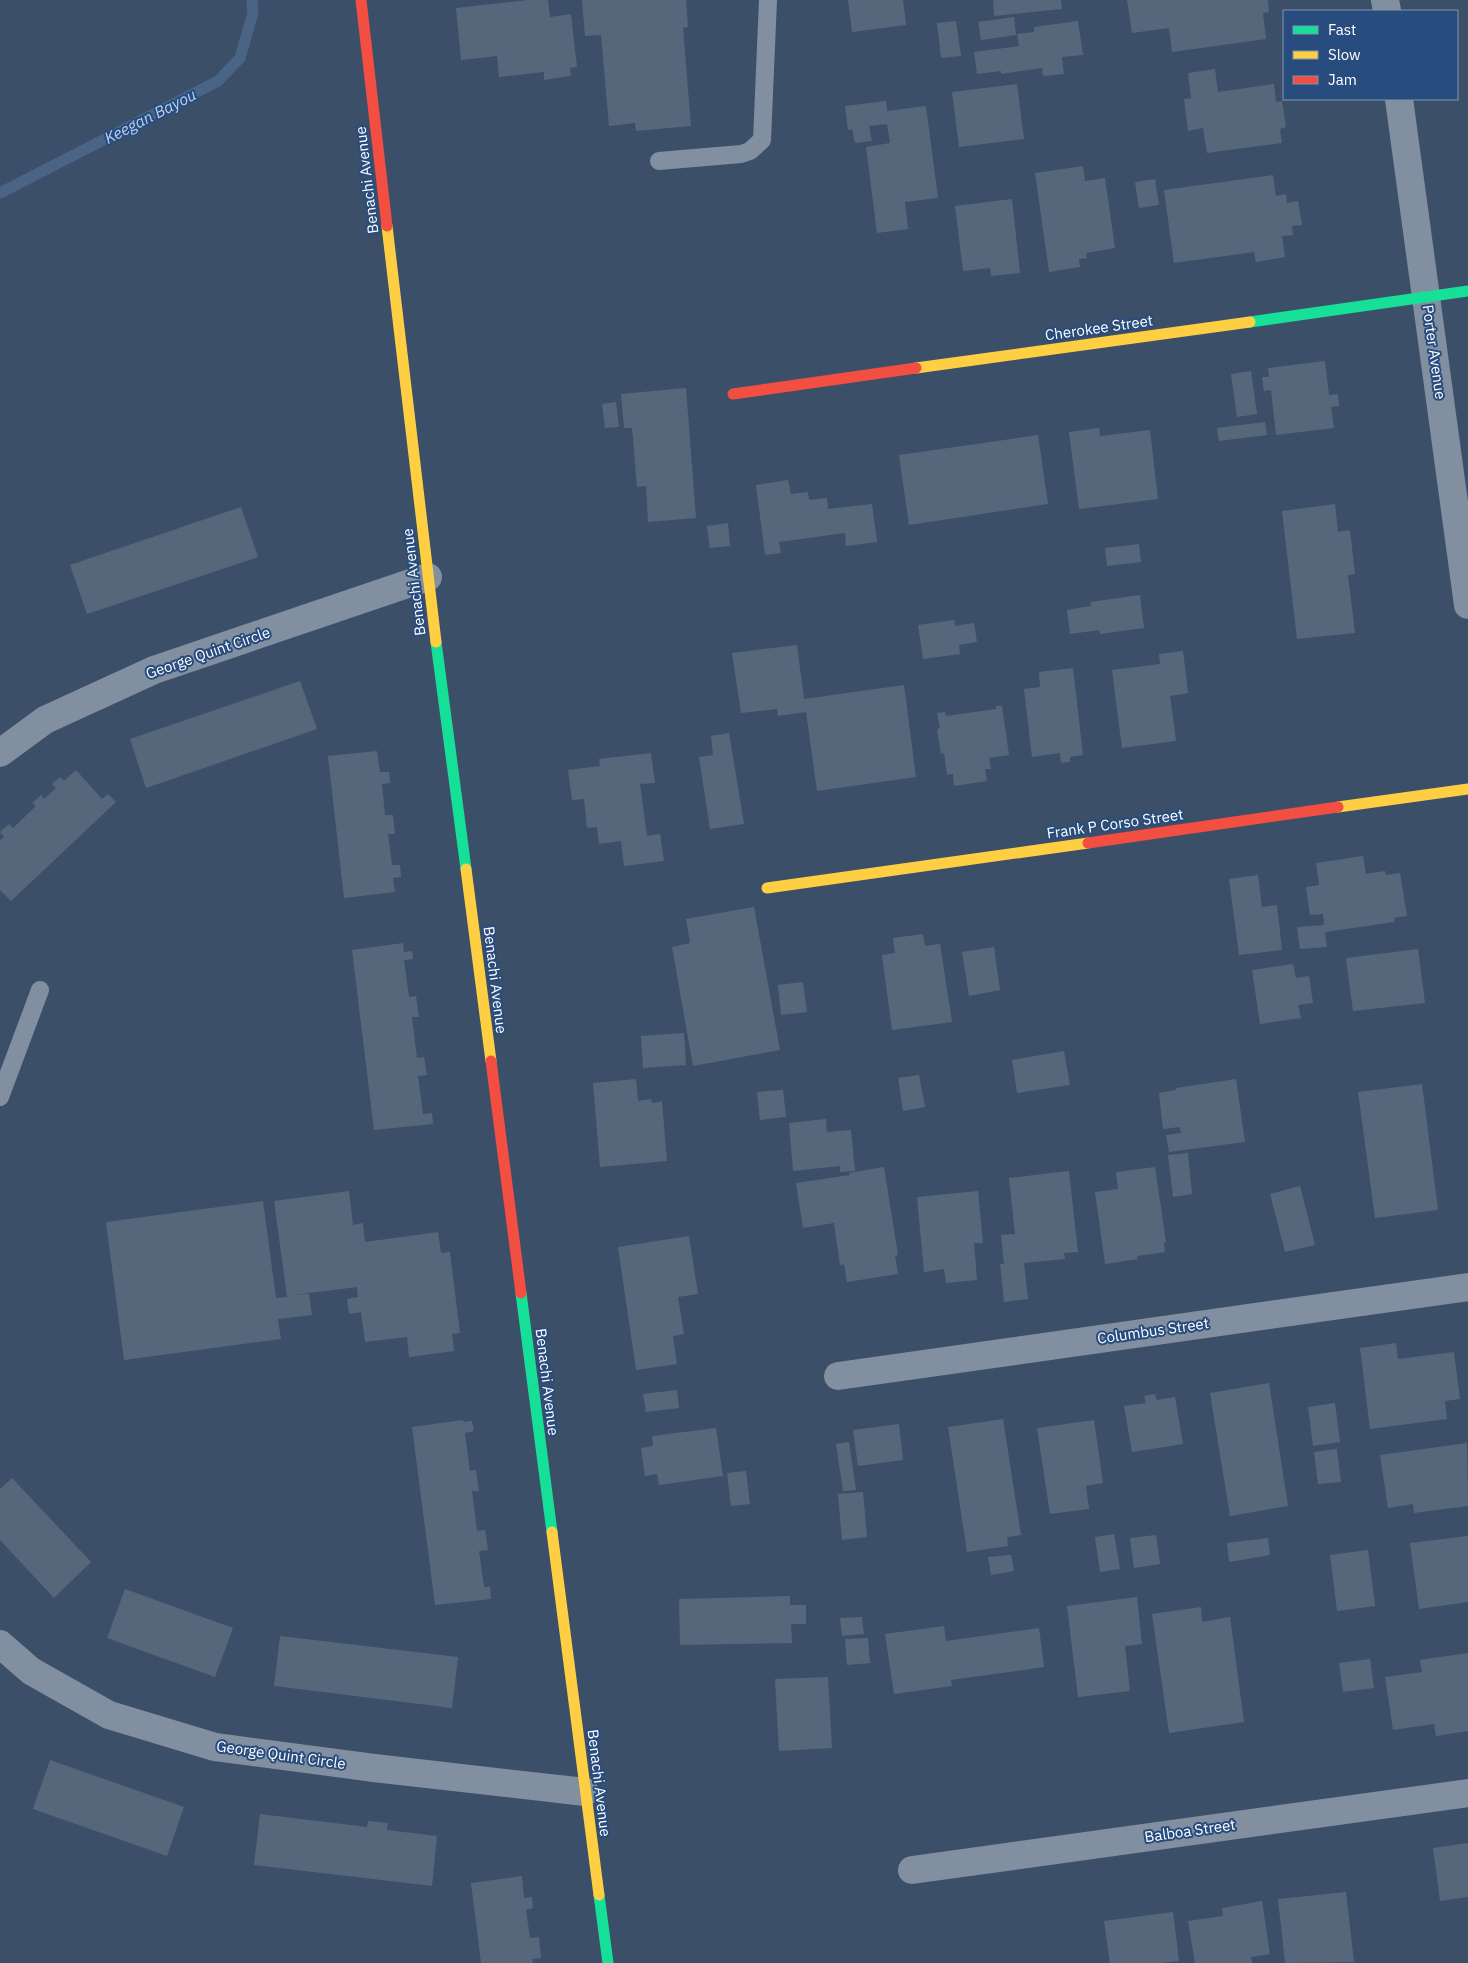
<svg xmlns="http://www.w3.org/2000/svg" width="1468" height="1963" font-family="'IBM Plex Sans',sans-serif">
  <rect width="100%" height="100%" fill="#3c4f69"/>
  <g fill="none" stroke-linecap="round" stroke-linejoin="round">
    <!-- stream -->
    <polyline stroke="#4a6486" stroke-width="11" points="0,193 218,81 240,58 253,13 252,0"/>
  </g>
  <!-- building -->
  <g fill="#57677b">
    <polygon points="528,0 548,0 550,17 571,14 577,67 570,68 571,76 544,80 544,72 499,77 497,56 461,60 456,8"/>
    <polygon points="582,0 686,0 688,27 683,28 691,126 636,131 635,123 609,126 601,35 585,36"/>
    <polygon points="848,0 903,0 906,25 852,32"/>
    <polygon points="993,0 1061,0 1062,9 994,16"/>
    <polygon points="1127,0 1268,0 1269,12 1263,13 1266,39 1172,52 1169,28 1132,33"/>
    <polygon points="1014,17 1016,35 981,40 978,22"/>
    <polygon points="956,21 961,56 941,58 937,23"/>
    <polygon points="1078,21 1083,55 1062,57 1064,74 1043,76 1042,68 1001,74 1001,71 977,74 974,52 1019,46 1017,34 1034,32 1034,27"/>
    <polygon points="1215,69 1218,92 1274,84 1276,102 1282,101 1286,127 1280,129 1282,143 1207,153 1203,128 1188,131 1184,99 1191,98 1188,73"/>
    <polygon points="1017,84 1024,139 959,147 952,92"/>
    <polygon points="886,101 887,111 926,106 938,198 905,202 908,229 877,233 866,147 890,143 887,124 869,126 872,141 855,143 852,129 848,130 845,106"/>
    <polygon points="1083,166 1085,181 1105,178 1115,248 1086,253 1087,258 1079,259 1080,267 1049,272 1035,173"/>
    <polygon points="1273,175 1276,196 1286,194 1287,203 1298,201 1302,225 1292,226 1293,235 1282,236 1285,257 1256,262 1254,252 1174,263 1164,190"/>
    <polygon points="1155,179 1159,205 1139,208 1135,182"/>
    <polygon points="1012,199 1020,273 991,276 990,268 963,271 955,206"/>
    <polygon points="1325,361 1329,395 1338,394 1339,406 1331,407 1334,428 1276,435 1271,390 1264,391 1262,377 1269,377 1268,368"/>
    <polygon points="1251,371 1257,414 1237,417 1231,374"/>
    <polygon points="686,388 696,518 648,522 646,486 637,487 632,428 624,428 621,394"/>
    <polygon points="616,402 619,427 605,428 602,404"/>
    <polygon points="1265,422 1267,435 1219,441 1217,428"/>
    <polygon points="1099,428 1100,436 1150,430 1158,499 1079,509 1069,432"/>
    <polygon points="1038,435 1048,504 909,525 899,455"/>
    <polygon points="788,480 791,494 808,492 809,500 827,498 828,509 872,504 877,542 846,546 845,533 779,542 781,553 765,555 756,485"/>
    <polygon points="1335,504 1338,532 1350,530 1355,574 1348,575 1355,633 1297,639 1282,511"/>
    <polygon points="241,507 258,557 87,614 70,565"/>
    <polygon points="728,523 730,546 710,548 707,526"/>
    <polygon points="1139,544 1141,562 1107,566 1105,548"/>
    <polygon points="1140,595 1144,628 1100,634 1099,630 1070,634 1067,610 1091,606 1090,602"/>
    <polygon points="954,620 955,626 974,623 977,642 959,645 960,654 923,659 918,625"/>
    <polygon points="797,645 804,699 904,685 916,777 817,791 806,712 778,716 777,709 741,713 732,653"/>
    <polygon points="1183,651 1188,693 1170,696 1176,741 1122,748 1112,670 1160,664 1159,654"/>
    <polygon points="1073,668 1083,755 1070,757 1070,762 1061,763 1060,753 1032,757 1024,689 1040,687 1039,672"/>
    <polygon points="300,681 317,729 146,788 130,739"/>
    <polygon points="996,706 1002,706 1009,755 989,758 991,769 985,769 987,781 954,786 953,774 947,775 944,753 941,754 937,729 940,728 937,713 945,712 946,716 996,709"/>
    <polygon points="729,733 744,824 710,829 699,757 713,755 711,736"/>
    <polygon points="377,751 380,772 389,772 390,783 382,784 385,815 393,815 395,834 388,834 392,865 400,865 401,877 393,878 395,892 344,898 328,756"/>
    <polygon points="651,753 655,783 640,784 647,836 660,834 664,861 624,866 621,841 599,844 597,827 587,828 584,799 572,800 568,770 600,766 599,759"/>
    <polygon points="76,770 102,799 108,794 116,802 11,901 0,890 0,840 4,837 0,832 9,824 13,828 36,806 32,803 41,795 44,799 56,788 52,784 60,777 64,781"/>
    <polygon points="1363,856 1366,874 1385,871 1386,875 1400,873 1407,916 1394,918 1394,922 1325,932 1327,947 1300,949 1297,927 1324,925 1323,914 1310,915 1306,887 1319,885 1316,863"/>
    <polygon points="1258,875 1262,907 1277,905 1282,950 1239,955 1229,879"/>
    <polygon points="754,907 780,1050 693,1066 672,947 690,943 686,919"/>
    <polygon points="923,934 925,946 940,944 952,1022 892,1030 882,955 895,953 893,938"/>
    <polygon points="403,943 404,952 412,951 413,959 404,960 409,997 416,996 419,1017 412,1017 417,1058 424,1057 427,1075 418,1076 423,1114 432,1113 433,1124 374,1130 352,950"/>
    <polygon points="994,947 1000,990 969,996 962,952"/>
    <polygon points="1418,949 1425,1003 1353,1011 1346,958"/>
    <polygon points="1293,964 1296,978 1309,976 1313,1003 1298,1005 1301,1018 1260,1024 1252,970"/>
    <polygon points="803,982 807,1012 781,1015 778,985"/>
    <polygon points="684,1033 686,1065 643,1068 641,1036"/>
    <polygon points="1064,1051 1070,1085 1017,1093 1012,1060"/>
    <polygon points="919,1075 925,1107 903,1111 898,1078"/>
    <polygon points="636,1079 638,1101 651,1099 652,1103 662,1101 667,1161 600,1167 593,1083"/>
    <polygon points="1236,1079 1245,1142 1169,1152 1166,1135 1181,1133 1180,1127 1163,1129 1159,1093 1176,1090 1176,1088"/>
    <polygon points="1422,1084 1438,1210 1375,1218 1358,1092"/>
    <polygon points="783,1090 786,1117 760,1120 757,1092"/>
    <polygon points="826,1119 827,1132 851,1130 855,1171 840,1172 840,1166 793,1171 789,1123"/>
    <polygon points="1188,1153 1192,1194 1173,1197 1168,1155"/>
    <polygon points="884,1167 898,1255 895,1256 898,1274 847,1282 844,1264 840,1265 834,1223 803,1228 796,1183 850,1175 849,1173"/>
    <polygon points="1155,1167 1166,1242 1164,1242 1165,1252 1137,1256 1138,1259 1105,1264 1095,1192 1118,1189 1116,1172"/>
    <polygon points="1069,1171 1078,1252 1064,1253 1065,1259 1024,1263 1028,1299 1004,1302 1000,1264 1004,1264 1001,1235 1015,1234 1009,1178"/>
    <polygon points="1300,1186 1315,1245 1285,1252 1270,1194"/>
    <polygon points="349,1191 353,1225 363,1223 365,1242 438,1232 441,1253 450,1252 460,1333 452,1334 454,1351 409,1357 407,1337 365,1342 361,1312 349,1314 347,1299 358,1297 357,1287 294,1295 309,1294 312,1315 278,1319 281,1339 124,1360 106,1222 263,1201 276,1298 287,1297 274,1201"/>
    <polygon points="978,1191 983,1243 974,1243 977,1280 946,1283 944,1269 924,1272 917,1197"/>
    <polygon points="689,1236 698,1294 678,1297 684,1334 673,1336 677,1364 636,1370 618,1247"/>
    <polygon points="1396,1343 1398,1359 1454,1352 1460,1399 1445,1401 1447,1419 1370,1429 1360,1348"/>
    <polygon points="1269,1383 1288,1506 1230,1516 1210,1393"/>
    <polygon points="677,1390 679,1408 646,1412 643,1394"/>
    <polygon points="1155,1394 1157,1400 1175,1397 1183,1444 1132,1452 1124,1406 1146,1403 1144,1396"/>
    <polygon points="1335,1403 1340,1442 1313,1446 1308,1407"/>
    <polygon points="1003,1419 1021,1535 1007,1537 1008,1546 967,1552 948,1427"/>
    <polygon points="463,1420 464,1422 472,1421 474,1431 465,1433 470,1471 476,1470 479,1491 472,1491 477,1531 485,1530 488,1550 479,1551 484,1587 490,1587 491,1599 435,1605 412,1427"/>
    <polygon points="1094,1420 1103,1483 1086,1486 1089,1509 1050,1514 1037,1428"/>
    <polygon points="899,1424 903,1460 858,1466 853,1430"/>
    <polygon points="716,1428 723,1476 659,1485 657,1474 645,1476 641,1448 653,1446 652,1436"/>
    <polygon points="849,1442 856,1490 843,1491 836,1444"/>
    <polygon points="1467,1443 1468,1506 1414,1513 1413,1504 1388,1508 1380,1455"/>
    <polygon points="1337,1449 1341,1482 1318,1484 1314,1452"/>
    <polygon points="746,1471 750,1504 731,1506 727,1473"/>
    <polygon points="12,1478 91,1562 54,1598 0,1540 0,1489"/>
    <polygon points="863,1492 867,1537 842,1540 838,1494"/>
    <polygon points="1114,1534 1120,1569 1100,1572 1095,1537"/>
    <polygon points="1156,1535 1160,1564 1134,1568 1130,1538"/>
    <polygon points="1468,1536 1468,1602 1419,1609 1410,1543"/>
    <polygon points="1268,1538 1270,1555 1229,1562 1227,1543"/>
    <polygon points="1368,1550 1375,1606 1337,1611 1330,1555"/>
    <polygon points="1011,1555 1014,1571 991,1575 988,1557"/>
    <polygon points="125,1589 233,1628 215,1677 107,1638"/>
    <polygon points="790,1596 790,1605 806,1605 806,1624 791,1624 792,1643 680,1645 679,1599"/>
    <polygon points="1137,1597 1142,1644 1125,1646 1130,1691 1078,1697 1067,1606"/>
    <polygon points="1201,1607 1202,1622 1230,1617 1244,1722 1169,1733 1152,1614"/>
    <polygon points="862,1617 864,1634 842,1636 840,1618"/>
    <polygon points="944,1626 946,1641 1039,1628 1044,1667 951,1680 952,1686 894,1694 885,1634"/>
    <polygon points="280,1636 458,1657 452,1708 274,1686"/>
    <polygon points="868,1638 870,1663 847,1665 845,1639"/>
    <polygon points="1468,1653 1468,1731 1436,1736 1434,1724 1393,1730 1385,1677 1422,1672 1420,1660"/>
    <polygon points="1370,1659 1374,1688 1343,1692 1339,1663"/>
    <polygon points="828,1677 832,1748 779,1751 775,1679"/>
    <polygon points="50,1760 184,1807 167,1856 33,1809"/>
    <polygon points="260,1814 367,1827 368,1821 388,1823 387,1830 437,1836 432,1886 254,1865"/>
    <polygon points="1468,1843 1468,1897 1440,1901 1433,1848"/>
    <polygon points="522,1876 524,1898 532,1897 533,1908 526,1910 530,1938 539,1937 541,1958 532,1959 533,1963 481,1963 471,1883"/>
    <polygon points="1346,1892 1354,1962 1285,1963 1278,1899"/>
    <polygon points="1262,1901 1270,1954 1251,1957 1252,1963 1195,1963 1188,1921 1223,1916 1222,1908"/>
    <polygon points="1173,1912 1179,1961 1160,1963 1110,1963 1104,1921"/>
  </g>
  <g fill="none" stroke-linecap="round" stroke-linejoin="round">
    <!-- lane -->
    <g stroke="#818fa0" stroke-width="18">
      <polyline points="659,161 741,154 750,151 762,140 768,0"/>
      <polyline points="0,1097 40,990"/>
    </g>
    <!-- street -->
    <g stroke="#818fa0" stroke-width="28">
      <polyline points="1385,0 1387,11"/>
      <polyline points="1399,99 1468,605"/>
      <polyline points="0,753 45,720 154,670 428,577"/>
      <polyline points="838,1376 1468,1287"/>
      <polyline points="0,1644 31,1671 109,1715 215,1747 374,1768 585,1792"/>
      <polyline points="912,1870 1468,1793"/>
    </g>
    <!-- fast -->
    <g stroke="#16e098" stroke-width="11">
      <polyline points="1250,322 1468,291"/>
      <polyline points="436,642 466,869"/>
      <polyline points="521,1293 552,1532"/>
      <polyline points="599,1895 608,1963"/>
    </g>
    <!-- slow -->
    <g stroke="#ffcf43" stroke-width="11">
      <polyline points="387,226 436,642"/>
      <polyline points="916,368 1250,322"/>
      <polyline points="1338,807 1468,789"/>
      <polyline points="466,869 491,1061"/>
      <polyline points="767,888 1088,843"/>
      <polyline points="552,1532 599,1895"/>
    </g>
    <!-- jam -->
    <g stroke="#f24e42" stroke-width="11">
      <polyline points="361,0 387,226"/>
      <polyline points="733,394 916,368"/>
      <polyline points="1088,843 1338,807"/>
      <polyline points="491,1061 521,1293"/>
    </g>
  </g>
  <g text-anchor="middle" stroke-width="4" stroke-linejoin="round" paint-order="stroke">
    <!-- street labels -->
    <g font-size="15" fill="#fff" stroke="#284c7d">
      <text transform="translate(367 180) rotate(-97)" y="5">Benachi Avenue</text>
      <text transform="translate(1099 328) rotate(-8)" y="5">Cherokee Street</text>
      <text transform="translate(1434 352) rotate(82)" y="5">Porter Avenue</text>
      <text transform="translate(414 582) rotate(-97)" y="5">Benachi Avenue</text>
      <text transform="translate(208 653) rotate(-19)" y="5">George Quint Circle</text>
      <text transform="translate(1115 824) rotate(-8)" y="5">Frank P Corso Street</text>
      <text transform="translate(495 980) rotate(83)" y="5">Benachi Avenue</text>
      <text transform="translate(1153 1331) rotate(-8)" y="5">Columbus Street</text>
      <text transform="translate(547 1382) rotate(83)" y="5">Benachi Avenue</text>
      <text transform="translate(281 1755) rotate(8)" y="5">George Quint Circle</text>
      <text transform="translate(599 1783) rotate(83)" y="5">Benachi Avenue</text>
      <text transform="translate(1190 1831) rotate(-8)" y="5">Balboa Street</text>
    </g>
    <!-- water labels -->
    <g font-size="16" font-style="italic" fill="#b9d0ec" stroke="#284c7d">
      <text transform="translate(150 116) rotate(-27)" y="6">Keegan Bayou</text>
    </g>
  </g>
  <!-- legend -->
  <rect x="1283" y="10" width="175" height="90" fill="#284c7d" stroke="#7e94b1"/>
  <rect x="1293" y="26" width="25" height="8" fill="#16e098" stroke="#7e94b1"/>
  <text x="1328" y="35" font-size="15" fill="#ffffff">Fast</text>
  <rect x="1293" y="51" width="25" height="8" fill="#ffcf43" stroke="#7e94b1"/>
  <text x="1328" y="60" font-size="15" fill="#ffffff">Slow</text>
  <rect x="1293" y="76" width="25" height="8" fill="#f24e42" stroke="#7e94b1"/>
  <text x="1328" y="85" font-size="15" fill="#ffffff">Jam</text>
</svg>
